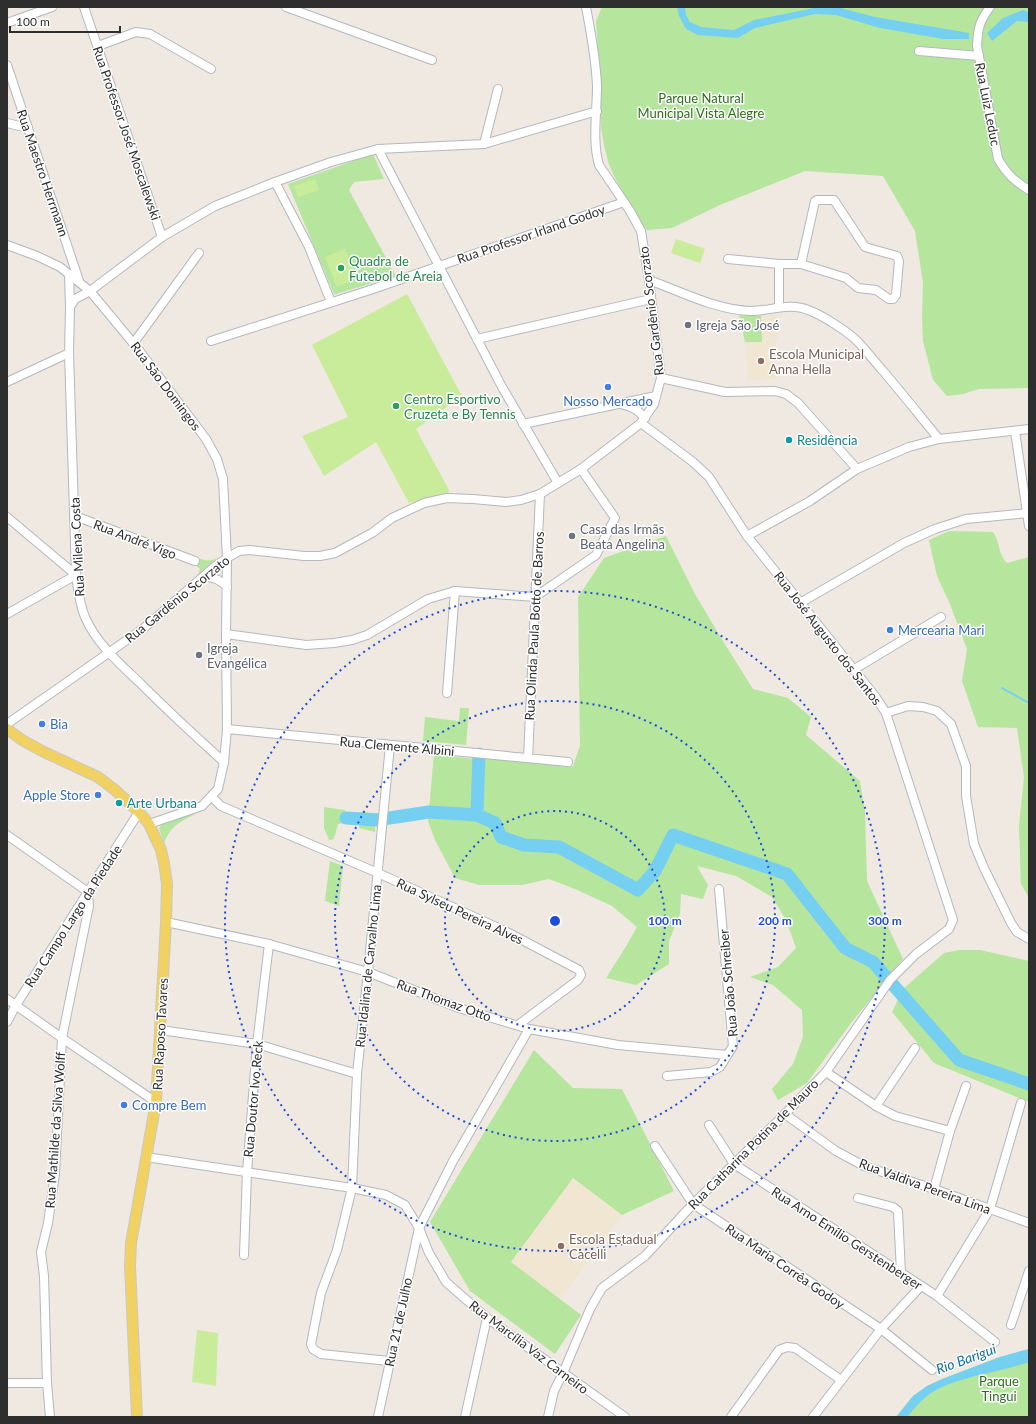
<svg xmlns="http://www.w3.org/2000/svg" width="1036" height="1424" font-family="Lato,sans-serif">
  <rect width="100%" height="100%" fill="#efe9e1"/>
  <!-- education -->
  <g fill="#f0e6d1">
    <polygon points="777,315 778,338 776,339 777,379 747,380 745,342 762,342 761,316"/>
    <polygon points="573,1178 622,1215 560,1299 511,1263"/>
  </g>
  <!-- green -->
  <g fill="#b6e59e">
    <polygon points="602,7 1029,7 1029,388 979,389 963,394 947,396 933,380 923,341 922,317 923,283 915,231 883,176 805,171 720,205 672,228 647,230 637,217 616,180 609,165 604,145 601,128 601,98 596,21"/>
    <polygon points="373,154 384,179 354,182 349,190 396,276 336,294 334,294 288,184"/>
    <polygon points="739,315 761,316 762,342 745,342"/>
    <path d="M949 531 993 532C1001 543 997 552 1007 563L1029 557V898L1021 884 1019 826 1024 777 1017 728 978 727 962 681 967 649 950 604 937 576 929 540Z"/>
    <polygon points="666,536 695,594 721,638 753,689 788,698 811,717 806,735 860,781 865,812 867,881 903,959 851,1023 807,1083 778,1100 772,1089 793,1064 803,1037 802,1010 773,985 750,977 778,967 796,948 786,920 772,897 736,876 697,866 708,885 703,899 681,894 680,914 669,941 669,964 636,985 606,978 625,948 637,927 612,906 575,889 549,879 522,885 479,885 455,878 435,840 428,821 434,754 474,759 506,759 573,766 580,746 578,597 604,558"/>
    <path d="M218 557 197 578 200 569 195 565 198 558C205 561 211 562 218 557Z"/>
    <polygon points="460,708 469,708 466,745 423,741 425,717 459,721"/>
    <polygon points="324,807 345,810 346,823 338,824 334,839 329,840 324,828"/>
    <polygon points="359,812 376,813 375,832 359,828"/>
    <path d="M197 813C181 822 170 825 164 844L159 828 164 822Z"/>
    <polygon points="330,861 343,866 339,906 325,901"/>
    <polygon points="959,950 980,950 1029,961 1029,1102 934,1063 892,1012 903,989 944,953"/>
    <polygon points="534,1050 573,1088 622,1089 674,1191 622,1215 573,1178 511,1262 581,1315 555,1354 470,1291 430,1222"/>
    <polygon points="1029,1349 1029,1417 896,1417 913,1396 927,1386 942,1379 1000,1357"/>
  </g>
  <!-- pitch -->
  <g fill="#c9ec9a">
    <polygon points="315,179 319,190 298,197 294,186"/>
    <polygon points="676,239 705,249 700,263 671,253"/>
    <polygon points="345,249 357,279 337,287 325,257"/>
    <polygon points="407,294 462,396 416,429 450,492 409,503 376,442 324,476 302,436 348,417 312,345"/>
    <polygon points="197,1330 218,1333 216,1386 192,1382"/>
  </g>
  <!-- water -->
  <g fill="#75cff0">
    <polygon points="677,7 685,7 686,15 690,22 701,27 734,30 754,20 814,8 837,7 875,17 969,33 969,39 943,39 880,28 836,15 815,14 755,28 738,38 698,35 686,29 679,16"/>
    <polygon points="1023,10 1029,12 1029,22 1017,21 992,41 987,33 1003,18"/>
    <path d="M1029 1349V1362C1001 1372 962 1376 936 1390 925 1396 915 1407 907 1417H896L913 1396 927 1386 942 1379 1000 1357Z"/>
  </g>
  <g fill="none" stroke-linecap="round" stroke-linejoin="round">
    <!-- stream -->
    <polyline stroke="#75cff0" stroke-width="2" points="1002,688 1029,703"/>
    <!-- river -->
    <g stroke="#75cff0" stroke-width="13">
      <polyline points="477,815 479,754"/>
      <polyline points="346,818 376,820 429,812 477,815 495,823 501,837 524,845 559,847 638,890 655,871 673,835 787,874 845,948 873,962 959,1060 1029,1084"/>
    </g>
    <defs>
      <g id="minor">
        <polyline points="84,7 162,237"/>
        <polyline points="286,7 432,60"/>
        <path d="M990 7C979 22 978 28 977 46L998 159C1007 174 1014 181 1029 190"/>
        <polyline points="7,23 52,7"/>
        <polyline points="98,46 136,32 150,34 211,69"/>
        <polyline points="919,51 979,56"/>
        <polyline points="7,65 79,281"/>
        <polyline points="7,123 28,128"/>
        <polyline points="484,144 498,89"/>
        <polyline points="378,149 502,387 558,483"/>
        <polyline points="275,182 309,247 331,302"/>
        <polyline points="7,245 37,256 60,267 90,291 138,349 206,439 217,459 223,479 227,558 226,634 227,729 224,762 218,789 202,806 149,824"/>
        <polyline points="728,259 779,264 801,264 846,278 858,288 876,290 889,299 893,299 896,295 899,261 897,256 865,247 834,200 817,200 815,201 801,264"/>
        <polyline points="779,264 779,307"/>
        <path d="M69 274 70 307 69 353 76 575C78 589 79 603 85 617 96 643 119 663 139 682 167 710 195 736 224 762"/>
        <path d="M649 280C682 292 716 310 751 311 770 311 790 302 808 310 822 315 847 331 857 341 866 350 874 361 883 371 902 393 920 416 939 439"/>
        <polyline points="70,307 75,299 90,291 162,237 215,206 275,182 331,162 378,149 484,144 597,111"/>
        <polyline points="477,339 651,299"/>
        <polyline points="211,341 373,289 624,202"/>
        <polyline points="133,344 199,253"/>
        <polyline points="661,378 725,392 775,391 786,394 798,403 857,469"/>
        <polyline points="7,382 69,353"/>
        <path d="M621 404C632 406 638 410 645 418"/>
        <polyline points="523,424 656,396"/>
        <polyline points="1015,431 1029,526"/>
        <polyline points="75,516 195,561"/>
        <polyline points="7,517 76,575 7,614"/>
        <polyline points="747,536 810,501 857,469 909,447 939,439 1029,429"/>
        <path d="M205 577C214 577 221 580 227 587"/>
        <polyline points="800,603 904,543 935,529 966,519 1029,513"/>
        <polyline points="226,634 306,645 334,643 352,640 367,635 428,599 455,591 535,597 596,555 615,518 581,469"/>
        <polyline points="853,670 941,617"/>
        <polyline points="447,693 455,591"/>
        <polyline points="886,713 908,706 923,707 937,711 951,724 966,766 966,796 974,844 984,868 1011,923 1017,932 1029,939"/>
        <path d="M7 724 144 628 213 568 227 558 239 551 250 550 304 556H320L335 553 372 533 392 518 424 503 447 498 473 499 506 502 521 500 540 494 581 469 641 423 654 404 661 378 649 280 641 231 630 211 599 165C592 141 597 112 597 86 596 60 591 33 586 7"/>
        <polyline points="227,729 568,762"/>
        <polyline points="528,758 540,494"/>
        <polyline points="212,797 221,806 378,873 507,932 579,970 581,975 578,980 518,1025"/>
        <polyline points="7,835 88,892 89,906 62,1038 55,1174 48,1223 41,1252 44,1276 47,1383 50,1417"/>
        <polyline points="166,922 269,944 368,972 459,1008 529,1029 618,1045 727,1055"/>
        <polyline points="7,999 62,1038 156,1102"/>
        <polyline points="7,1022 16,1005 139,812"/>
        <polyline points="161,1030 257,1044 357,1074"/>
        <polyline points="826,1072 876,1106 895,1116 950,1131"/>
        <polyline points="667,1076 711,1072 720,1067 733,1046 719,889"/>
        <polyline points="876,1106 915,1048"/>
        <polyline points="785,1114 836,1151 864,1166 934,1189 1029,1223"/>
        <polyline points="709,1125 734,1164 937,1296 995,1342"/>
        <polyline points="655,1146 693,1204 881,1329 932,1370"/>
        <polyline points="146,1157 352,1188 386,1195 405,1205 419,1228 429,1253 446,1282 487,1318 625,1417"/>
        <polyline points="934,1189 950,1131 966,1086"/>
        <polyline points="858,1198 893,1207 898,1211 901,1273"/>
        <polyline points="244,1255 247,1172 257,1044 269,944"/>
        <polyline points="937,1296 990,1209 1021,1103"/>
        <polyline points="1011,1325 1029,1271"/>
        <polyline points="389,1361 321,1354 313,1349 311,1344 321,1293 337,1250 352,1188 357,1074 368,972 390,745"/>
        <polyline points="7,1383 47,1383"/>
        <polyline points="378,1417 419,1228 453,1161 529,1029"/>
        <polyline points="465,1417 487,1318"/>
        <polyline points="548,1417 554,1391 563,1373 590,1309 602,1288 645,1256 693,1204 785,1114 826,1072 890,980 916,954 949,929 953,920 886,713 875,696 747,536 709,477 693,462 641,423"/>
        <polyline points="731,1417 779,1350 787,1347 795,1348 841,1380"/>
        <polyline points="813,1417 881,1329 921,1286"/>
      </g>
      <polyline id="major" points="7,729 22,740 44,752 98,777 115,790 139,812 149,824 161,850 164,863 167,884 166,922 156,1102 131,1243 130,1266 137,1417"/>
    </defs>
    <!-- minor casing -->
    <use href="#minor" stroke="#b4b7c1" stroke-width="10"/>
    <!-- major casing -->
    <use href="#major" stroke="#c9c9c9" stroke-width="12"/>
    <!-- minor -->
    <use href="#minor" stroke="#fff" stroke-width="8"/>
    <!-- major -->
    <use href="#major" stroke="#f2d163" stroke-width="10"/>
  </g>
  <!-- distance rings -->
  <g fill="none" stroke="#1d4ed8" stroke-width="2" stroke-dasharray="2 4">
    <circle cx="555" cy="921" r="110"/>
    <circle cx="555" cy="921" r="220"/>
    <circle cx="555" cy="921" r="330"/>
  </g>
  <!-- markers -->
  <g fill="#2e9e5b" stroke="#fff" stroke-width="1.5">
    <circle cx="341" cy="268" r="4"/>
    <circle cx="396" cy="406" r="4"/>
  </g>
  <g fill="#6b7280" stroke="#fff" stroke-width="1.5">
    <circle cx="688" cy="325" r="4"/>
    <circle cx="572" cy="536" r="4"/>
    <circle cx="199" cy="655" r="4"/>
  </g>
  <g fill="#8d6e63" stroke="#fff" stroke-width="1.5">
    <circle cx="761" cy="361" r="4"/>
    <circle cx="561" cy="1246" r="4"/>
  </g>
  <g fill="#3f7fe0" stroke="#fff" stroke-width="1.5">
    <circle cx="608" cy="387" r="4"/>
    <circle cx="890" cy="630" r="4"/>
    <circle cx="42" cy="724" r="4"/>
    <circle cx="98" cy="795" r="4"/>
    <circle cx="124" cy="1105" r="4"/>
  </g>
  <g fill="#0f9aa8" stroke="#fff" stroke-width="1.5">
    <circle cx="789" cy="440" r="4"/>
    <circle cx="119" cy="803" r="4"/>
  </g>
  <g text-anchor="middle" stroke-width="3" stroke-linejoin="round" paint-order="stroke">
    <!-- park labels -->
    <g font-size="13" fill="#2c6e1b" stroke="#fff">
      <text x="701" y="103">Parque Natural<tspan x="701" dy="15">Municipal Vista Alegre</tspan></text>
      <text x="999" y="1386">Parque<tspan x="999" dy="15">Tingui</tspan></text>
    </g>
    <!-- street labels -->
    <g font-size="13" fill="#2e2e2e" stroke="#fff">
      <text transform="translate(988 104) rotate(79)" y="5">Rua Luiz Leduc</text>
      <text transform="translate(127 133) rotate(71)" y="5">Rua Professor José Moscalewski</text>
      <text transform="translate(43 173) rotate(71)" y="5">Rua Maestro Herrmann</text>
      <text transform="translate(531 234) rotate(-19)" y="5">Rua Professor Irland Godoy</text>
      <text transform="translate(651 311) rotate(-97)" y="5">Rua Gardênio Scorzato</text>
      <text transform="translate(166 386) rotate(53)" y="5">Rua São Domingos</text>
      <text transform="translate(135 539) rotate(21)" y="5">Rua André Vigo</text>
      <text transform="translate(77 547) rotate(-93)" y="5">Rua Milena Costa</text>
      <text transform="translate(177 599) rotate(-39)" y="5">Rua Gardênio Scorzato</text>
      <text transform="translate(534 626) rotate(-87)" y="5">Rua Olinda Paula Botto de Barros</text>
      <text transform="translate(828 638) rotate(52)" y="5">Rua José Augusto dos Santos</text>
      <text transform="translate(397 746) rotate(5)" y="5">Rua Clemente Albini</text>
      <text transform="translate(460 911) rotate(25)" y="5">Rua Sylseu Pereira Alves</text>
      <text transform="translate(73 916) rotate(-57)" y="5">Rua Campo Largo da Piedade</text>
      <text transform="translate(368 966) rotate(-84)" y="5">Rua Idalina de Carvalho Lima</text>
      <text transform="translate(728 983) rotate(-95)" y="5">Rua João Schreiber</text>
      <text transform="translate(444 1000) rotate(20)" y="5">Rua Thomaz Otto</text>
      <text transform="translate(160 1034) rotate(-87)" y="5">Rua Raposo Tavares</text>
      <text transform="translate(253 1099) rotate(-85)" y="5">Rua Doutor Ivo Reck</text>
      <text transform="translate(55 1130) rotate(-86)" y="5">Rua Mathilde da Silva Wolff</text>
      <text transform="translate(753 1144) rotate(-45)" y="5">Rua Catharina Potina de Mauro</text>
      <text transform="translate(925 1186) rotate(20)" y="5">Rua Valdiva Pereira Lima</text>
      <text transform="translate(847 1238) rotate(33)" y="5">Rua Arno Emílio Gerstenberger</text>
      <text transform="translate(785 1266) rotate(34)" y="5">Rua Maria Corrêa Godoy</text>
      <text transform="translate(398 1322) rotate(-78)" y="5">Rua 21 de Julho</text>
      <text transform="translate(529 1347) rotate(37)" y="5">Rua Marcília Vaz Carneiro</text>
    </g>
    <!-- leisure labels -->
    <g font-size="13" fill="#27864d" stroke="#fff" text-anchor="start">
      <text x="349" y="266">Quadra de<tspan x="349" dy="15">Futebol de Areia</tspan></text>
      <text x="404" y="404">Centro Esportivo<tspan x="404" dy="15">Cruzeta e By Tennis</tspan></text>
    </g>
    <!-- worship labels -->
    <g font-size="13" fill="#5b616d" stroke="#fff" text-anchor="start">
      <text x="696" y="330">Igreja São José</text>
      <text x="580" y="534">Casa das Irmãs<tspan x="580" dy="15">Beata Angelina</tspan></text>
      <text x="207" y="653">Igreja<tspan x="207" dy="15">Evangélica</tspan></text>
    </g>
    <!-- education labels -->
    <g font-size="13" fill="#785e54" stroke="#fff" text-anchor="start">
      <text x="769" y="359">Escola Municipal<tspan x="769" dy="15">Anna Hella</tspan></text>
      <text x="569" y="1244">Escola Estadual<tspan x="569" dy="15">Cacelli</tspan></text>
    </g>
    <!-- shop labels -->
    <g font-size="13" fill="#366cbe" stroke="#fff" text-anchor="start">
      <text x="608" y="406" text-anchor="middle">Nosso Mercado</text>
      <text x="898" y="635">Mercearia Mari</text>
      <text x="50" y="729">Bia</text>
      <text x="90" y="800" text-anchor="end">Apple Store</text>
      <text x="132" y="1110">Compre Bem</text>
    </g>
    <!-- culture labels -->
    <g font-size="13" fill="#0d838f" stroke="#fff" text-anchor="start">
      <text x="797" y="445">Residência</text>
      <text x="127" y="808">Arte Urbana</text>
    </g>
    <!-- water labels -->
    <g font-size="14" font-style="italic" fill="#0d6fa3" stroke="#fff">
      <text transform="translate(966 1359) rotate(-20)" y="5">Rio Barigui</text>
    </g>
  </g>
  <circle cx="555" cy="921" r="6" fill="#1d4ed8" stroke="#fff" stroke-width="2"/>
  <g font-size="12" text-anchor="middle" font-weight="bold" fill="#1d4ed8" stroke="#fff" stroke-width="3" stroke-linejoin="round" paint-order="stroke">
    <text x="665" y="925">100 m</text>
    <text x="775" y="925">200 m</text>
    <text x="885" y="925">300 m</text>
  </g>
  <!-- border -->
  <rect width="1036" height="1424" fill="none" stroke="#2e2e2e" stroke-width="16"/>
  <!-- scale -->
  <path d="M10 26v6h110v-6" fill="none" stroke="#2e2e2e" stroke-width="2"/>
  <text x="16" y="26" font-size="12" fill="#2e2e2e" stroke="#ffffff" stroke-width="3" paint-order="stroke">100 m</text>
</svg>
